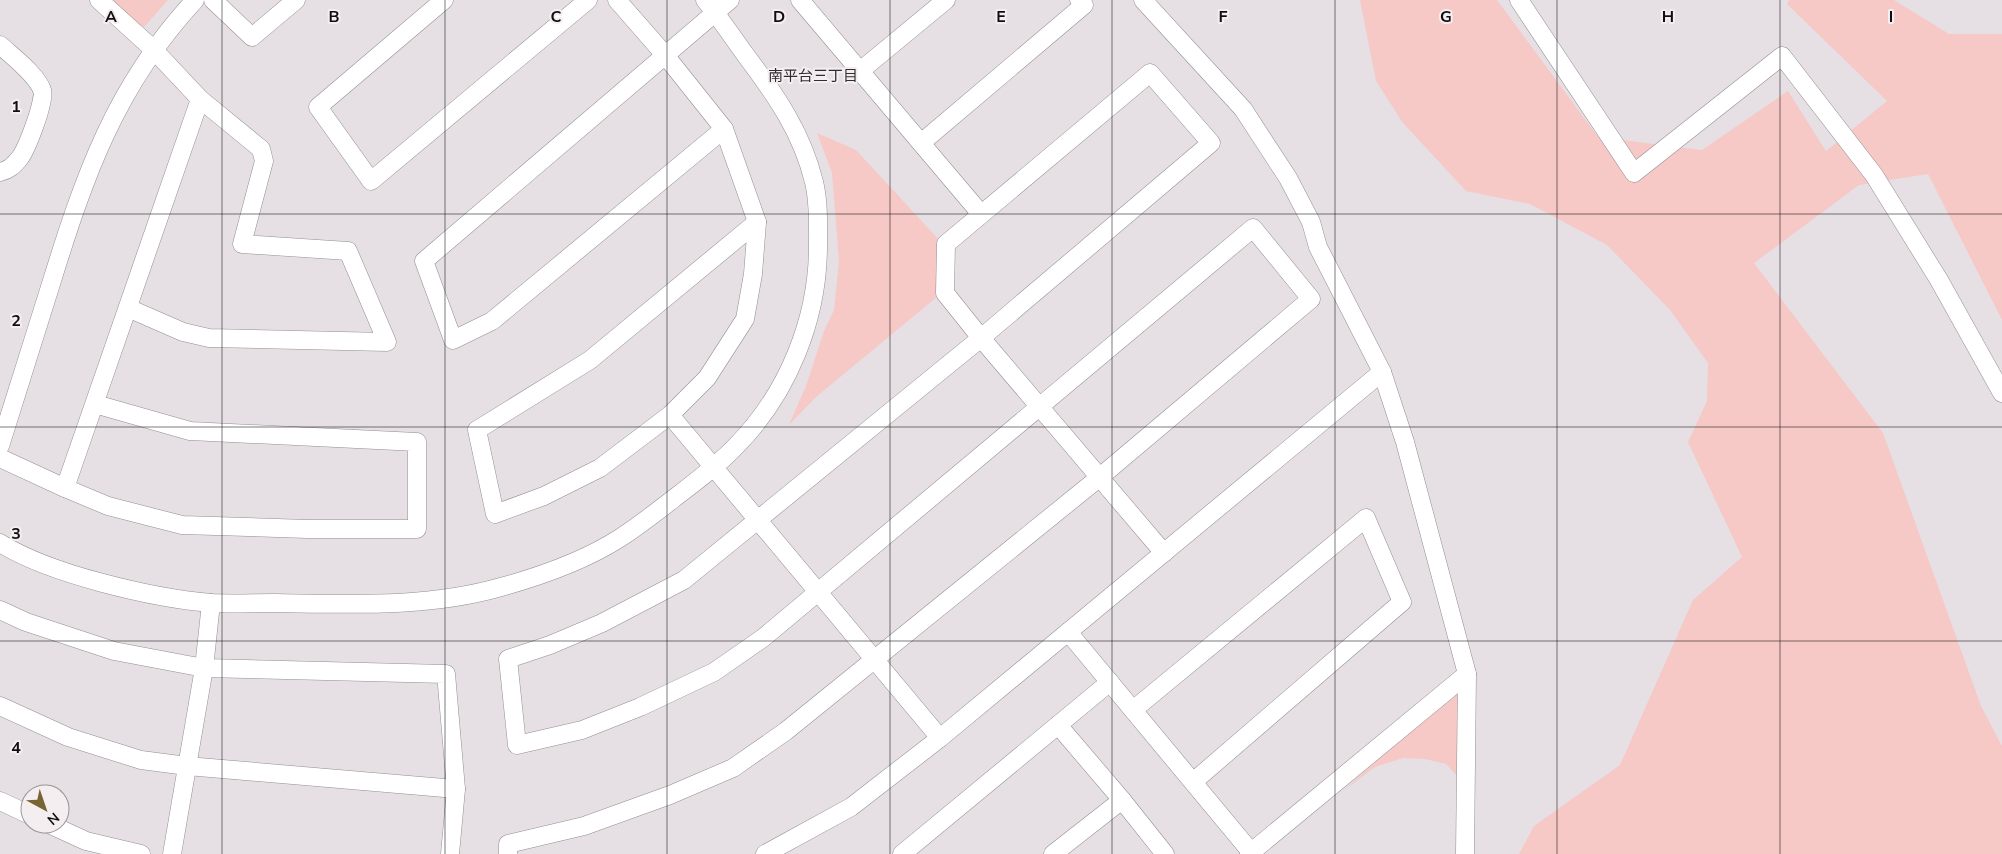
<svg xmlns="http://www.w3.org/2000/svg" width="2002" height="854" font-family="'Nunito Sans','Noto Sans JP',sans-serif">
  <rect width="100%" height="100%" fill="#e6e0e4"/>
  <!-- green -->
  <g fill="#f6c8c6">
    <polygon points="111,0 168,0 144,27 137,24"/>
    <polygon points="1360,0 1497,0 1598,137 1702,150 1788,91 1826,151 1887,101 1787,4 1789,0 1894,0 1949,34 2002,34 2002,320 1928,174 1859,185 1754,263 1883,433 1981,706 2002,746 2002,854 1519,854 1534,826 1620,765 1693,600 1742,557 1688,442 1707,401 1708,363 1670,310 1607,245 1530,204 1466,191 1403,123 1376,81"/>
    <polygon points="817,133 856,150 940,241 938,296 816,397 789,425 806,386 824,331 834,310 839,261 832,173"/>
    <polygon points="1464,682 1460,779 1446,764 1425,759 1403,758 1375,767 1343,791"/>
  </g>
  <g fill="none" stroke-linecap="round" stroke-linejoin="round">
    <defs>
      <g id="minor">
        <polyline points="213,0 252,37 296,0"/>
        <polyline points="444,0 318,107 371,181 588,0"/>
        <polyline points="617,0 665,55 724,129 757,222"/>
        <polyline points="800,0 981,214"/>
        <polyline points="1143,0 1243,109 1288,178 1311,222 1318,247 1382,372 1405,442 1467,674 1465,854"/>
        <polyline points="1519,0 1634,173 1782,56 1874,175 1939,280 2002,393"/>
        <path d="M0 45C12 56 37 75 42 90 46 100 26 151 19 159 13 166 9 170 0 172"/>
        <polyline points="860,71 946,0"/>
        <polyline points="724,129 492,321 453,340 424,261 730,0"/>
        <polyline points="921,143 1084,5 1079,0"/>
        <polygon points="757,222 753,274 745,319 707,378 670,415 600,468 544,496 495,514 477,430 590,360"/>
        <polyline points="128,308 183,332 209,338 387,342 348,251 242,244 264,161 261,149 200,99"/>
        <polyline points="670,415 940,738"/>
        <path d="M0 446C17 393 33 340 50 287 84 177 115 86 195 0"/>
        <polyline points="0,458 65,488 108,506 182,525 308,529 417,529 417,442 190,431 95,404"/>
        <polyline points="65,488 200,99 153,49 99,0"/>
        <path d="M0 543C49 574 152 598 211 603 232 604 254 603 275 603 350 604 428 608 501 587 541 576 584 561 620 538 640 525 659 510 677 496 698 480 719 464 737 445 788 393 818 319 818 246 818 225 819 202 814 182 802 133 777 97 747 57 733 38 720 18 705 0"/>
        <polyline points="0,610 26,622 114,651 204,668 446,674 456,789 450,854"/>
        <polyline points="1068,632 1251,852"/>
        <polyline points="0,706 68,737 141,760 187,766 456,789"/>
        <polyline points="1133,710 1366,518 1402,602 1193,782"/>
        <polyline points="1058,725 1122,800"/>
        <polyline points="0,801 30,815"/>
        <polyline points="49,824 86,841 141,854"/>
        <polyline points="172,854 204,668 211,603"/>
        <polyline points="508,854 508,844 584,826 670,795 733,768 786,731 1100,477 1311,299 1253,228 763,638 714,672 640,707 582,730 517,745 508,659 550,645 602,623 684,580 981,338 1211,143 1150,73 946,244 945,293 981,338 1164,553"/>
        <polyline points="765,854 851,807 940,738 1382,372"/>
        <polyline points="902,854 1110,682"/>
        <polyline points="1053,854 1122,800 1165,854"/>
        <polyline points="1249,854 1467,674"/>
      </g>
    </defs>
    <!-- minor casing -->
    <use href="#minor" stroke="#938e91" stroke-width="19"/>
    <!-- minor -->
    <use href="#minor" stroke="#fff" stroke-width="18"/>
  </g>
  <!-- grid -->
  <path fill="none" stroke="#100e0f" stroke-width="1" stroke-opacity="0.55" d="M222 0V854M445 0V854M667 0V854M890 0V854M1112 0V854M1335 0V854M1557 0V854M1780 0V854M0 214H2002M0 427H2002M0 641H2002"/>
  <g text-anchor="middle" stroke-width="4" stroke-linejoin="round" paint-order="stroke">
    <!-- neighbourhood labels -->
    <g font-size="15" fill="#312d30" stroke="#f4eef1">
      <text x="813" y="81">南平台三丁目</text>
    </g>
  </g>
  <g font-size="16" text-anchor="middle" font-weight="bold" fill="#100e0f" stroke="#f4eef1" stroke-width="4" stroke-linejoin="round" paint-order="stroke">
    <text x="111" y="22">A</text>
    <text x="334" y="22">B</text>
    <text x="556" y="22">C</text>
    <text x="779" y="22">D</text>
    <text x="1001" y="22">E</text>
    <text x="1223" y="22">F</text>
    <text x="1446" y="22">G</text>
    <text x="1668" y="22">H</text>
    <text x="1891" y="22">I</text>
    <text x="16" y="112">1</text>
    <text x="16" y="326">2</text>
    <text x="16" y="539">3</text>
    <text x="16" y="753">4</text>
  </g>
  <!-- north arrow -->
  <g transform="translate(45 809) rotate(140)"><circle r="24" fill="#f4eef1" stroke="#999497"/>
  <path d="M0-4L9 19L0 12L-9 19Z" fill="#786433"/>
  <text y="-8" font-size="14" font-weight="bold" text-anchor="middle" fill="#100e0f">N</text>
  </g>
</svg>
